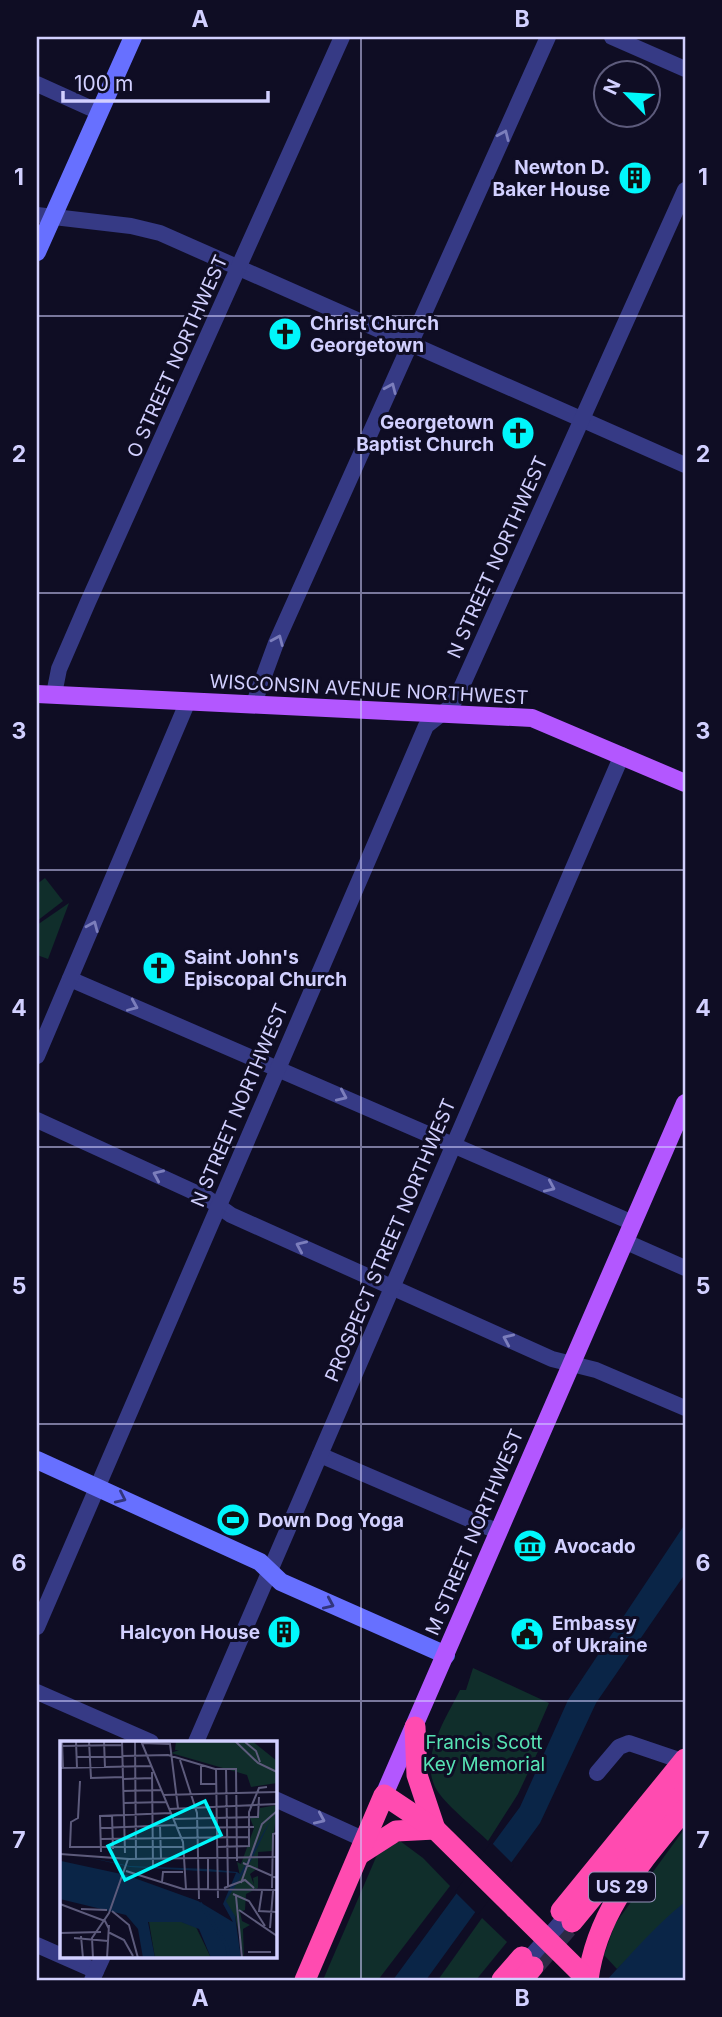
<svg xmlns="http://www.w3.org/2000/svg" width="722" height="2017" font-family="Inter,sans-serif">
  <rect width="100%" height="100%" fill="#0f0d24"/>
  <!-- green -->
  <g fill="#102e2b">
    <polygon points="45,878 63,901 37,921 37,884"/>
    <polygon points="69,903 48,959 37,955 37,925"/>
    <path d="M473 1668 549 1703 536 1733 541 1745 518 1794 488 1841C474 1827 443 1803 435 1787 420 1755 447 1717 460 1690H466Z"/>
    <polygon points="685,1828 685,1902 617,1969 604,1955 615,1924"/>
    <polygon points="400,1841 423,1858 450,1886 378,1980 323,1980 377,1855"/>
    <polygon points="482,1918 507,1942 476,1980 438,1980"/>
  </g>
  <!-- water -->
  <g fill="#0a2547">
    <polygon points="685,1524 685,1574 596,1703 540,1823 426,1980 393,1980 520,1807 568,1700"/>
    <path d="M685 1902V1980H607C632 1953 656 1925 685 1902Z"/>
  </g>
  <!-- pier -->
  <polygon fill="#0f0d24" points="491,1842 514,1865 478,1915 455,1892"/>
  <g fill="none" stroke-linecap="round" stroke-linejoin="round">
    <!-- highway-tunnel -->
    <polyline stroke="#2c2a45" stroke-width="21" stroke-dasharray="21 10" stroke-linecap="butt" points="533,1967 572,1922"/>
    <!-- street -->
    <g stroke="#363a85" stroke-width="16">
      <polyline points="612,37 685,69"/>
      <polyline points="37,84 99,112"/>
      <polyline points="37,215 131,226 160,233 685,465"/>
      <polyline points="54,694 59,669 88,602 342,37"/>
      <polyline points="254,703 276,643 548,37"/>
      <polyline points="70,979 633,1223"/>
      <polyline points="37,1056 188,701"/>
      <polyline points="37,1120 207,1198 231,1215 552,1359 596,1370 685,1408"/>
      <polyline points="624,1241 685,1268"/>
      <polyline points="320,1455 499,1532"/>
      <polyline points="37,1627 426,726 449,708 457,697 685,190"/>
      <polyline points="37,1692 151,1742"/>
      <polyline points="196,1742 622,755"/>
      <polyline points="597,1773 619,1747 629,1743 685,1762"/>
      <polyline points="275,1799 365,1840"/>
      <polyline points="37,1945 96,1971"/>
      <polyline points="519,1970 576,1905"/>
      <polyline points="92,1980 103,1956"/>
    </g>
    <!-- secondary -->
    <g stroke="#6770ff" stroke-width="18">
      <polyline points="37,252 133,37"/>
      <polyline points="37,1460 260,1562 281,1582 446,1655"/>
    </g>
    <!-- primary -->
    <g stroke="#b357ff" stroke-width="18">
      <polyline points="37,694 532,718 685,783"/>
      <polyline points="384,1795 685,1103"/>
    </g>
    <!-- highway -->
    <g stroke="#ff4bb0" stroke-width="21">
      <polyline points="415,1727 417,1775 435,1829"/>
      <polyline points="360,1854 396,1831 435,1829"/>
      <polyline points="572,1922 685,1785"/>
      <polyline points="305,1980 384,1795 435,1829 515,1908"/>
      <polyline points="502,1980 522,1957"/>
      <polyline points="522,1980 533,1967"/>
      <path d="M588 1980C597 1909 642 1862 685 1809"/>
    </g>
    <!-- highway-bridge -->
    <g stroke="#ff4bb0" stroke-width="21">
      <polyline points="515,1908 588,1980"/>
      <polyline points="561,1911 685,1759"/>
    </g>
  </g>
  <!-- one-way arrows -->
  <defs><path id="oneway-chevron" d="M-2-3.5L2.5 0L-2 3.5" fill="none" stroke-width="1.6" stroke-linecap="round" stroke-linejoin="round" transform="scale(1.75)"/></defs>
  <g stroke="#7c7ebc">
    <use href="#oneway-chevron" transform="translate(504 135) rotate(-66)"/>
    <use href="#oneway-chevron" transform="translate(391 388) rotate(-66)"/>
    <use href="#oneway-chevron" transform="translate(278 640) rotate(-67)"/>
    <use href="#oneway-chevron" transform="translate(93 926) rotate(-67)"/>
    <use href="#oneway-chevron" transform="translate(133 1006) rotate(23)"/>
    <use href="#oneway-chevron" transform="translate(342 1096) rotate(24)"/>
    <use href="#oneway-chevron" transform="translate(158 1175) rotate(-156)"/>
    <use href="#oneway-chevron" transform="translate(550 1187) rotate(24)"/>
    <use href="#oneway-chevron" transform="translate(301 1246) rotate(-156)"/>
    <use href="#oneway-chevron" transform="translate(508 1339) rotate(-156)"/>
    <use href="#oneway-chevron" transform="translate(320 1819) rotate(24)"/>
  </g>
  <g stroke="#32357c">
    <use href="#oneway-chevron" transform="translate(121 1498) rotate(25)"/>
    <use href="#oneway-chevron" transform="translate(329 1604) rotate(24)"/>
  </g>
  <!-- grid -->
  <path fill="none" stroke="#d2d0ff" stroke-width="2" stroke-opacity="0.55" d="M361 37V1980M37 316H685M37 593H685M37 870H685M37 1147H685M37 1424H685M37 1701H685"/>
  <!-- icons -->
  <defs>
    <symbol id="building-disc" viewBox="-11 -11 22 22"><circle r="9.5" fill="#00f7fb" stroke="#0f0d24"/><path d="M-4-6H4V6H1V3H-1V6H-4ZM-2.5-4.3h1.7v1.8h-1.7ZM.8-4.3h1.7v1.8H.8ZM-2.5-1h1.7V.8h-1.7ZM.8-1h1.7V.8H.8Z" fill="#111"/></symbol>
    <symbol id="church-disc" viewBox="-11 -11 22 22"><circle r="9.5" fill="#00f7fb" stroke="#0f0d24"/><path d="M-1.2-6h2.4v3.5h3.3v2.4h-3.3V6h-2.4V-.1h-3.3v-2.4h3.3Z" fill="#111"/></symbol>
    <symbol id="stadium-disc" viewBox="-11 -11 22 22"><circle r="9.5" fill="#00f7fb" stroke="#0f0d24"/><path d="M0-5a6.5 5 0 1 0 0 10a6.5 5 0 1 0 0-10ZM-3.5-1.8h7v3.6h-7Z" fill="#111"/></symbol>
    <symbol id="museum-disc" viewBox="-11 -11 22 22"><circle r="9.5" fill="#00f7fb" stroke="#0f0d24"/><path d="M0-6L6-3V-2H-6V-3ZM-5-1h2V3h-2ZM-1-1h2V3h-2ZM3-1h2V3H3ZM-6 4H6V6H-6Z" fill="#111"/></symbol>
    <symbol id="civic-disc" viewBox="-11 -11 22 22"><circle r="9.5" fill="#00f7fb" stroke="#0f0d24"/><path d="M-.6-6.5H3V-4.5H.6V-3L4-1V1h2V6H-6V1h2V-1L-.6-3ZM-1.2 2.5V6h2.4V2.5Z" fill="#111"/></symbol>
  </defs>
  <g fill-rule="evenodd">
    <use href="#building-disc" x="616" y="159" width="38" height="38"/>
    <use href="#church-disc" x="266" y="315" width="38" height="38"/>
    <use href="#church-disc" x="499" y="414" width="38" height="38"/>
    <use href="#church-disc" x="140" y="949" width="38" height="38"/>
    <use href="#stadium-disc" x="214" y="1501" width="38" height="38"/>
    <use href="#museum-disc" x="511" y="1527" width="38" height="38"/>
    <use href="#building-disc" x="265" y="1613" width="38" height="38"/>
    <use href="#civic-disc" x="508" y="1615" width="38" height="38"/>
  </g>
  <g text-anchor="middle" stroke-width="6" stroke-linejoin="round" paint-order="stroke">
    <!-- shield labels -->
    <rect fill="#0f0d24" stroke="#9896bd" stroke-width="2" x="589" y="1872.5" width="66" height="29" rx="5"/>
    <g font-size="18" font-weight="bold" fill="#d2d0ff">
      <text x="622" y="1893">US 29</text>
    </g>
    <!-- poi labels -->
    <g font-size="19" font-weight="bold" fill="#d2d0ff" stroke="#0f0d24" text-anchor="start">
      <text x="610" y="174" text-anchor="end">Newton D.<tspan x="610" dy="22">Baker House</tspan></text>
      <text x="310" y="330">Christ Church<tspan x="310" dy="22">Georgetown</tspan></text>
      <text x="494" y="429" text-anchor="end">Georgetown<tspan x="494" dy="22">Baptist Church</tspan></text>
      <text x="184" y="964">Saint John's<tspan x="184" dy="22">Episcopal Church</tspan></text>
      <text x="258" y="1527">Down Dog Yoga</text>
      <text x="554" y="1553">Avocado</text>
      <text x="552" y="1630">Embassy<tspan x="552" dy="22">of Ukraine</tspan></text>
      <text x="260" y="1639" text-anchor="end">Halcyon House</text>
    </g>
    <!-- street labels -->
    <g font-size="19" fill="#d2d0ff" stroke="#0f0d24">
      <text transform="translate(177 356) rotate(-66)" y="7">O STREET NORTHWEST</text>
      <text transform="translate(497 557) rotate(-66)" y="7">N STREET NORTHWEST</text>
      <text transform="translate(369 689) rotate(3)" y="7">WISCONSIN AVENUE NORTHWEST</text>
      <text transform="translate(239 1105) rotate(-67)" y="7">N STREET NORTHWEST</text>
      <text transform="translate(390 1240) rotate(-67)" y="7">PROSPECT STREET NORTHWEST</text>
      <text transform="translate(474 1532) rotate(-67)" y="7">M STREET NORTHWEST</text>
    </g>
    <!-- park labels -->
    <g font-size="19" fill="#57e4b5" stroke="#0f0d24">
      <text x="484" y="1749">Francis Scott<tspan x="484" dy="22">Key Memorial</tspan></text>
    </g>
  </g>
  <!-- overview -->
  <g transform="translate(60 1741)">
    <rect width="217" height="217" fill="#0f0d24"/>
    <path d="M116 0H192L217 20V42L191 46 187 34 111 12 119 9H115ZM217 64 212 110 198 111V127L190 133 194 144 193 137 198 135V147L186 153 185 169 180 171 182 180 190 184 183 188 184 217 175 175 165 165 166 158 180 135 177 121 181 123 194 87 190 77H198L200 67ZM89 181H122L136 186 151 217H95Z" fill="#102e2b"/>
    <path d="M211 78 192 118 166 160 175 175 181 217H151L139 188 121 181H88L95 217H83L78 188 66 174 0 158 1 120 66 134 138 160 173 181 163 163 176 132 70 126 27 116 70 125 149 128 177 131 180 133Z" fill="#0a2547"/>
    <path fill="none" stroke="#0a2547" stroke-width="3.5" d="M140 162 167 205 169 217"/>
    <path fill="none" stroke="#5d5b7c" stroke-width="2" d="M2 0 3 27M16 0 17 27M29 0 31 37 63 36M44 0 45 27M62 0 65 112M75 0 76 118M81 0 123 101 126 148M175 0 198 22 217 31M185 1 196 10 200 21M82 2 110 3 118 67M3 5 62 4M16 16 108 14 155 28H176L177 120M120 19 137 72 139 158M141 24V43H156M0 27 91 25M156 28 158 157M166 28 168 145M92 31 93 126M63 38 92 37M20 40 18 77 11 81 10 106H123M63 50 101 49M103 54 217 51M64 62 106 61M109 68 217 63M52 74 53 108M113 78 198 76 199 56M100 85 101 117M40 87 116 84M117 87 194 86M41 98 189 96M157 106 189 105V71L199 47 207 46M41 111 40 75 111 72M0 113 68 118 49 172 32 197 33 217M148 116V148M68 118 217 116M183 122 217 137M66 130 123 148 217 149M102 141 103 131H123M181 142 202 83 217 70M164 147 185 139 194 147M212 147 213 93 217 92M202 150 199 170 217 171M173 153 189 160 205 185M176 155 182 217M0 163 45 180 49 188M21 168 47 169M179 169 217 195M52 170 69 184 78 217M210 187 213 150M48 191 64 199 73 215M0 192 41 191M21 195 23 217M14 197 48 200M188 211H211M33 217H69M47 217 49 184"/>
    <path fill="#00f7fb" fill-opacity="0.15" stroke="#00f7fb" stroke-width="3.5" d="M145 60 161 94 65 139 48 105Z"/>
    <rect width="217" height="217" fill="none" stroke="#d2d0ff" stroke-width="3.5"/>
  </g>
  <!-- border -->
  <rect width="722" height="2017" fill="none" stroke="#0f0d24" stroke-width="77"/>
  <!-- north arrow -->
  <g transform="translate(627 94) rotate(295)"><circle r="33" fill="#0f0d24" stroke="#5d5b7c" stroke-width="2"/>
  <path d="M0-5L12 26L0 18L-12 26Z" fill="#00f7fb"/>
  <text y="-10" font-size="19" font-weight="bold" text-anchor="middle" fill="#d2d0ff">N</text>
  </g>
  <!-- scale -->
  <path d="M63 91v10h205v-10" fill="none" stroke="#d2d0ff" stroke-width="3.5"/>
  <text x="74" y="91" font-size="21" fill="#d2d0ff" stroke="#0f0d24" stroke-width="5" paint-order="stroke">100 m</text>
  <rect x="38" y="38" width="646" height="1941" fill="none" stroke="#d2d0ff" stroke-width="2.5"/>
  <g font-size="23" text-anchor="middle" font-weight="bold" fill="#d2d0ff">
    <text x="200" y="27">A</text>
    <text x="522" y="27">B</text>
    <text x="19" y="185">1</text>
    <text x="703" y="185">1</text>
    <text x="19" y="462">2</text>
    <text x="703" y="462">2</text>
    <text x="19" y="739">3</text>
    <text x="703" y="739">3</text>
    <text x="19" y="1016">4</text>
    <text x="703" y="1016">4</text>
    <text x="19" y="1294">5</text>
    <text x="703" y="1294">5</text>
    <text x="19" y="1571">6</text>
    <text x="703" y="1571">6</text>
    <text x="19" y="1848">7</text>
    <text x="703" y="1848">7</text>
    <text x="200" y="2006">A</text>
    <text x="522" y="2006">B</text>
  </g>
</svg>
